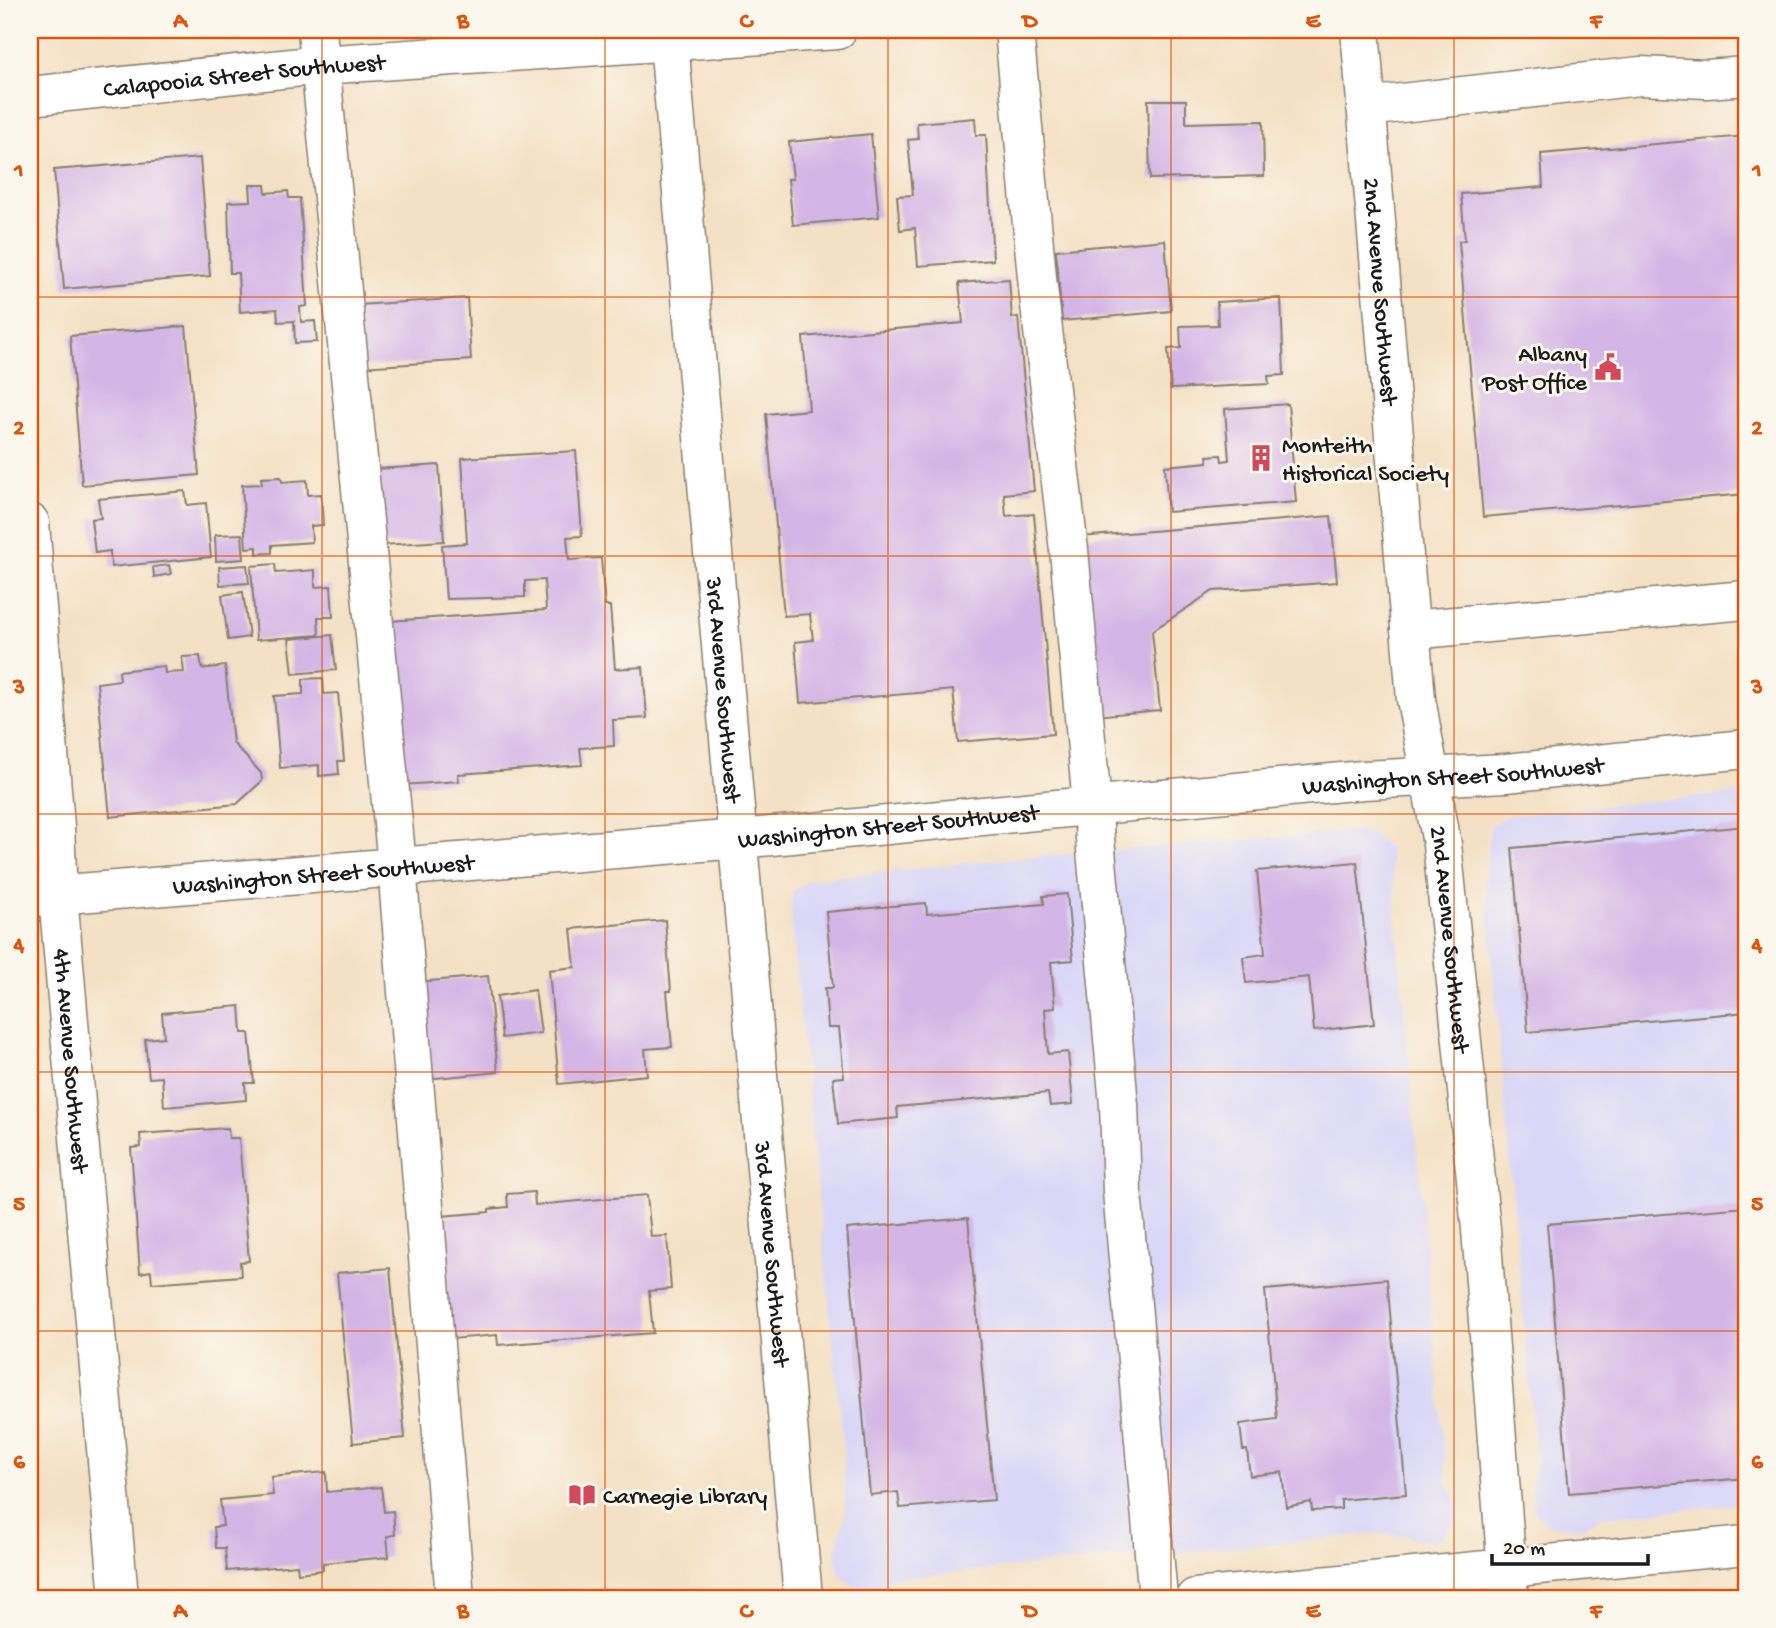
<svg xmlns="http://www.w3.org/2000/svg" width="1776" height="1628" font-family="'Gochi Hand',sans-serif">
  <rect width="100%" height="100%" fill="#fbf7ec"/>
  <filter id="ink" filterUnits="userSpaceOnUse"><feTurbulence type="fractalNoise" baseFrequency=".0143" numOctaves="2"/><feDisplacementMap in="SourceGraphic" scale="14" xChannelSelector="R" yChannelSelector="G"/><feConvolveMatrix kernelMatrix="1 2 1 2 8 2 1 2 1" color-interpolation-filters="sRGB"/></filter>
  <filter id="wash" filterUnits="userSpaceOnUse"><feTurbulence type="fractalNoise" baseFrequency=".00686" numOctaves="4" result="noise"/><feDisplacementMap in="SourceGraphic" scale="28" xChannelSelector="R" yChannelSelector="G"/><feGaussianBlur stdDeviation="1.57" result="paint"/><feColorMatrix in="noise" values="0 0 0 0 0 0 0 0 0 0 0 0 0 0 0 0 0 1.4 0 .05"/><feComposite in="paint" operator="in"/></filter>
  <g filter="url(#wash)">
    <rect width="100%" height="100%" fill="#f4e1c5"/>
    <!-- built -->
    <g fill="#d9d7f7">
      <polygon points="1746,792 1746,1504 1601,1517 1581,1528 1550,1525 1534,1512 1531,1486 1536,1460 1485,880 1490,826 1509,815"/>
      <polygon points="1359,831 1373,835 1390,850 1447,1484 1458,1500 1458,1519 1442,1538 1426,1542 1405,1536 1376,1534 893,1578 876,1590 855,1588 840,1575 835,1554 845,1515 844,1455 791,921 792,892 807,881 832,877 1015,858"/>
    </g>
    <g id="blocks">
      <!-- building -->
      <g fill="#d4b6e6">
        <polygon points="1148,100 1186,100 1186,123 1263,121 1264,176 1150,179"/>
        <polygon points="975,118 976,135 986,135 993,260 918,266 915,228 900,230 897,196 913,195 908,140 918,139 917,123"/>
        <polygon points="871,134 879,217 793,225 788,179 793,179 789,142"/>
        <polygon points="1746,136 1746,494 1483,517 1459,241 1465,240 1461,194 1543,187 1541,154"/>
        <polygon points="200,158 210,276 64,289 54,170"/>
        <polygon points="250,185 265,185 266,193 288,191 289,198 300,198 307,306 300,307 301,322 315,321 317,342 295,343 294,321 278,322 277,309 240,312 238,273 230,273 228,202 251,201"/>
        <polygon points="1165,240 1171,311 1062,321 1056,250"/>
        <polygon points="1009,279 1012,318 1018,317 1034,491 1004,494 1006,516 1034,514 1053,734 958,742 953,690 800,703 795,642 813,640 810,614 784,616 766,414 809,410 803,337 963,323 959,283"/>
        <polygon points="467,298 471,360 361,367 358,305"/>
        <polygon points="1281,298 1284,375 1268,376 1269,384 1171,389 1168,349 1181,348 1180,326 1218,325 1217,302"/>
        <polygon points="186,326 199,475 82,485 70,336"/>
        <polygon points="1288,404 1296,502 1168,512 1165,466 1208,462 1207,456 1221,455 1222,461 1229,460 1225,409"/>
        <polygon points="576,451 582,536 567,537 569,560 601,558 605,606 610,606 615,669 643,667 647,718 613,720 614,746 580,748 582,765 458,774 459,781 402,785 390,621 546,610 544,580 525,581 525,597 446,599 442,545 467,543 462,458"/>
        <polygon points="439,465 444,541 382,545 377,469"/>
        <polygon points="281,477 282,482 307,480 308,495 321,494 323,525 311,526 312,542 272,545 272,553 257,554 257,547 246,548 242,485 262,484 261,478"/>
        <polygon points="185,491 187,505 206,503 211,557 111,567 110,551 95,553 91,519 101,518 98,499"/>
        <polygon points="1331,516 1337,582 1213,591 1152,631 1160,710 1094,716 1080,537"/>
        <polygon points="242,534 244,559 216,561 215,535"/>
        <polygon points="275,564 276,573 315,570 315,587 331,586 333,617 318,617 319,635 256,640 251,566"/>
        <polygon points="169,565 171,574 154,577 153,567"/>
        <polygon points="247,565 249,583 220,585 219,567"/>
        <polygon points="243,592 249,637 228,640 222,595"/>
        <polygon points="332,635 336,670 293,674 289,639"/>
        <polygon points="200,656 202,669 225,666 233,743 261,773 262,781 237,804 110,817 97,683 120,680 119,671 164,666 165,673 184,672 182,657"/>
        <polygon points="323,678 324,694 338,693 344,761 338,761 339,774 319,776 319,765 280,768 274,696 303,694 303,679"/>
        <polygon points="1746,826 1746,1012 1528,1032 1512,848"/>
        <polygon points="1357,862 1374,1024 1314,1031 1309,977 1246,983 1243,957 1265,954 1257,871"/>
        <polygon points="1067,894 1073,960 1051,962 1055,1008 1045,1009 1048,1054 1068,1052 1073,1104 1050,1106 1048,1093 897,1107 898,1118 838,1124 833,1078 844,1077 839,1028 828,1028 825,988 833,988 826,912 926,903 927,914 1044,904 1043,896"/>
        <polygon points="665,920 671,991 667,991 672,1047 645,1049 647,1075 559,1084 549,970 575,967 571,929"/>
        <polygon points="488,976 498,1072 426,1079 418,982"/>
        <polygon points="535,990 541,1033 502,1038 497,996"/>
        <polygon points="240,1006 242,1033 249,1033 254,1083 245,1083 246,1100 164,1107 162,1077 149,1078 145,1039 164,1037 162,1013"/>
        <polygon points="228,1128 229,1138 239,1138 249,1261 240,1262 241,1276 152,1283 151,1271 140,1273 131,1148 141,1147 140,1134"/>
        <polygon points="534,1192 535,1205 647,1195 651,1237 667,1236 671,1289 649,1291 653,1333 498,1345 497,1335 451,1339 441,1216 489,1212 489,1209 508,1207 507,1194"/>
        <polygon points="1746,1207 1746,1478 1569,1493 1547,1224"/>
        <polygon points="968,1218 994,1500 900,1508 898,1492 870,1495 847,1229"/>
        <polygon points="390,1268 405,1438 353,1443 337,1273"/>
        <polygon points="1387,1279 1406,1494 1341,1500 1341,1509 1312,1511 1311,1502 1286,1507 1282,1472 1250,1476 1247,1450 1243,1450 1240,1424 1277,1419 1265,1290"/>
        <polygon points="326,1472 327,1492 381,1487 384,1512 393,1511 395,1535 387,1536 389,1557 323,1563 323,1570 298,1573 297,1565 227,1571 225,1548 216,1548 214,1527 223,1526 220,1500 273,1495 271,1477"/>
      </g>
    </g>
  </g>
  <g filter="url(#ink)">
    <use href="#blocks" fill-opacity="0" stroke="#887e70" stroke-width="2"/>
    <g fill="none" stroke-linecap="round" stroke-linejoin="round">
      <defs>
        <g id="minor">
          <polyline points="317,30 397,865 455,1598"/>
          <path id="s1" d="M668 30 803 1598"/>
          <polyline points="1014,30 1038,288 1069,550 1119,1105 1122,1191 1158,1598"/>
          <path id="s2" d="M1360 30 1416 699 1442 844 1481 1229 1509 1598"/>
          <path id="s3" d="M30 96 320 65 837 30"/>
          <polyline points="1366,107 1640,76 1707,79 1746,76"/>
          <path id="s4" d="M30 523 55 826 58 895 119 1598"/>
          <polyline points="1410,630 1746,600"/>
          <path id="s5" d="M30 897 739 839 1363 780 1506 773 1746 749"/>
          <polyline points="1195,1598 1746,1545"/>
        </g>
      </defs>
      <!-- minor casing -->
      <use href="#minor" stroke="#887e70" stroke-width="41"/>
      <!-- minor -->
      <use href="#minor" stroke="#fff" stroke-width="38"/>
    </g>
  </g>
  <!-- grid -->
  <path fill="none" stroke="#de560d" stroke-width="2" stroke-opacity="0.55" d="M322 30V1598M605 30V1598M888 30V1598M1171 30V1598M1454 30V1598M30 297H1746M30 556H1746M30 814H1746M30 1072H1746M30 1331H1746"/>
  <!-- icons -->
  <defs>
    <symbol id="civic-bare" viewBox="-9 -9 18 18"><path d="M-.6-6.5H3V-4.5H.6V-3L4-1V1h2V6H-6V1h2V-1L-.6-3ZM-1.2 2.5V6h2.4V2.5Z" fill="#d1495b" stroke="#fbf7ec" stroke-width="2.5" paint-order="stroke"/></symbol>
    <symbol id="building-bare" viewBox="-9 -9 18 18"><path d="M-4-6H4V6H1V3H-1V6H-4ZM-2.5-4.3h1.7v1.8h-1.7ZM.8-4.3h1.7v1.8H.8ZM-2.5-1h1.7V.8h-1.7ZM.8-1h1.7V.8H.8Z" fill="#d1495b" stroke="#fbf7ec" stroke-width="2.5" paint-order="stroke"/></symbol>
    <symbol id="library-bare" viewBox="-9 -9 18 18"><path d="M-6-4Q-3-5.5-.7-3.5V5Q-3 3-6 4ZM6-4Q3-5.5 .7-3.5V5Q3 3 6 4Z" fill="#d1495b" stroke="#fbf7ec" stroke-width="2.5" paint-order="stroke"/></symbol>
  </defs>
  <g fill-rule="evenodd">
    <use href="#civic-bare" x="1589" y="348" width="38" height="38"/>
    <use href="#building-bare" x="1242" y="439" width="38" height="38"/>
    <use href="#library-bare" x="563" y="1476" width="38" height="38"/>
  </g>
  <g text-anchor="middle" stroke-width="6" stroke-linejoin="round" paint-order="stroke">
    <!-- street labels -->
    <g font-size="24" fill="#1c1c1c" stroke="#fbf7ec">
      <text dy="8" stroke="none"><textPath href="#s3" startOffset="215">Calapooia Street Southwest</textPath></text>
      <text dy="8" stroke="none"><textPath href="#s2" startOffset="262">2nd Avenue Southwest</textPath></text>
      <text dy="8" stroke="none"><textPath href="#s1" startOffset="662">3rd Avenue Southwest</textPath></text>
      <text dy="8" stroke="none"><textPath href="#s5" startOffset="1428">Washington Street Southwest</textPath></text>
      <text dy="8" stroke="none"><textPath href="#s5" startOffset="861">Washington Street Southwest</textPath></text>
      <text dy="8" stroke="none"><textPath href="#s5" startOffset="294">Washington Street Southwest</textPath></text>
      <text dy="8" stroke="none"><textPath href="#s2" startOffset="914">2nd Avenue Southwest</textPath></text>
      <text dy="8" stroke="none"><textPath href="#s4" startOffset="539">4th Avenue Southwest</textPath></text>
      <text dy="8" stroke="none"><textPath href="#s1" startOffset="1228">3rd Avenue Southwest</textPath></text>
    </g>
    <!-- poi labels -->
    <g font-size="24" fill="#1c1c1c" stroke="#fbf7ec" text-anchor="start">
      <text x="1587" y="361" text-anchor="end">Albany<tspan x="1587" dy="28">Post Office</tspan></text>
      <text x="1282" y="452">Monteith<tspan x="1282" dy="28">Historical Society</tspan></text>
      <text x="603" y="1503">Carnegie Library</text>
    </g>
  </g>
  <!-- margin -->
  <rect width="1776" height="1628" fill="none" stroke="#fbf7ec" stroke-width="77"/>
  <!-- scale -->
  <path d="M1492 1554v10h156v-10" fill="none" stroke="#1c1c1c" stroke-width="3.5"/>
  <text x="1503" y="1554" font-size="21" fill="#1c1c1c" stroke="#fbf7ec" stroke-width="5" paint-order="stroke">20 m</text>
  <rect x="38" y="38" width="1700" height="1552" fill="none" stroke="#de560d" stroke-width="2.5"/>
  <g font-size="23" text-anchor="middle" font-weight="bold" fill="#de560d">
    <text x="180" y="27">A</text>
    <text x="463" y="27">B</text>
    <text x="746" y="27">C</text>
    <text x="1030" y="27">D</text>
    <text x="1313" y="27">E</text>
    <text x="1596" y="27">F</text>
    <text x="19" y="176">1</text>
    <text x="1757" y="176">1</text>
    <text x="19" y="434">2</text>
    <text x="1757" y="434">2</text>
    <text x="19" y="693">3</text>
    <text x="1757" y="693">3</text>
    <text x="19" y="951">4</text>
    <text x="1757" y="951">4</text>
    <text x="19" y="1210">5</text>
    <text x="1757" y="1210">5</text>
    <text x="19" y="1468">6</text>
    <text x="1757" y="1468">6</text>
    <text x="180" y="1617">A</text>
    <text x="463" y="1617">B</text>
    <text x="746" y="1617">C</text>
    <text x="1030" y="1617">D</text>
    <text x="1313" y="1617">E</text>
    <text x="1596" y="1617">F</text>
  </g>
</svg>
